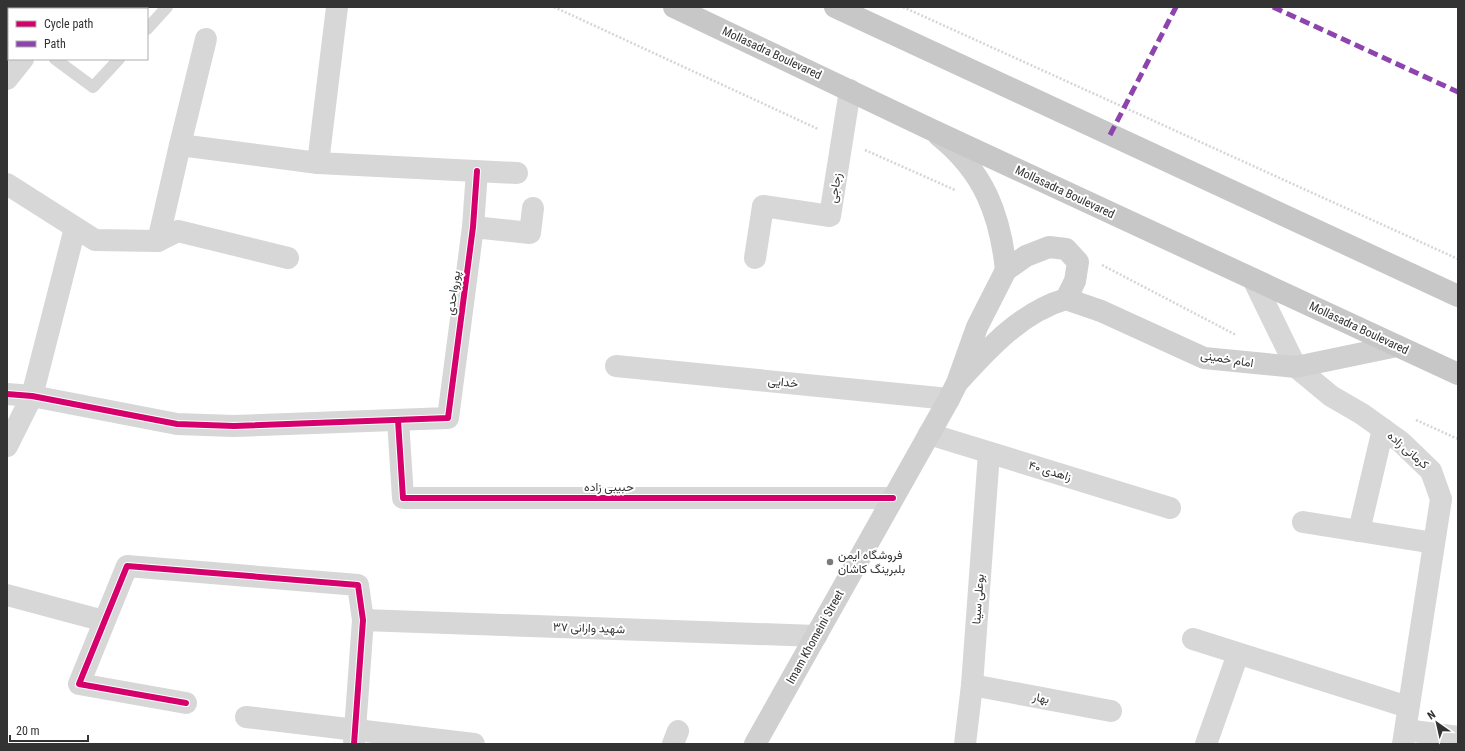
<svg xmlns="http://www.w3.org/2000/svg" width="1465" height="751" font-family="'Roboto Condensed',Vazirmatn,sans-serif">
  <rect width="100%" height="100%" fill="#fff"/>
  <g fill="none" stroke-linecap="round" stroke-linejoin="round">
    <!-- path -->
    <g stroke="#d5d5d5" stroke-width="2.5" stroke-dasharray="2 2" stroke-linecap="butt">
      <polyline points="554,7 818,129"/>
      <polyline points="903,7 1458,259"/>
      <polyline points="865,150 955,190"/>
      <polyline points="1102,265 1236,335"/>
      <polyline points="1416,420 1458,439"/>
    </g>
    <!-- service -->
    <g stroke="#d7d7d7" stroke-width="12">
      <polyline points="147,29 167,7"/>
      <polyline points="55,59 93,87 119,59"/>
    </g>
    <!-- minor -->
    <g stroke="#d7d7d7" stroke-width="22">
      <polyline points="337,7 318,163 517,173"/>
      <polyline points="64,9 66,7"/>
      <polyline points="7,79 23,59"/>
      <polyline points="180,145 206,39"/>
      <polyline points="7,184 95,240 158,241 178,231 288,258"/>
      <polyline points="473,227 530,233 533,208"/>
      <polyline points="158,241 180,145 318,163"/>
      <polyline points="755,258 763,206 830,216 850,90"/>
      <polyline points="1253,279 1296,367 1331,396 1362,414 1401,442 1431,471 1441,499 1403,744"/>
      <polyline points="616,366 949,399"/>
      <polyline points="7,394 32,396 177,424 234,426 448,418 473,227 477,171"/>
      <polyline points="398,420 403,498 893,498"/>
      <polyline points="929,434 1170,508"/>
      <polyline points="7,446 32,396 75,228"/>
      <polyline points="1303,522 1434,543"/>
      <polyline points="1359,531 1383,429"/>
      <polyline points="7,595 104,621"/>
      <polyline points="363,620 816,636"/>
      <polyline points="1193,639 1408,707"/>
      <polyline points="972,685 1111,711"/>
      <polyline points="186,703 79,684 127,566 358,585 363,620 354,744"/>
      <polyline points="246,717 474,744"/>
      <polyline points="1406,730 1458,737"/>
      <polyline points="673,744 678,731"/>
      <polyline points="965,744 972,685 989,453"/>
      <polyline points="1206,744 1238,654"/>
    </g>
    <!-- secondary -->
    <g stroke="#d0d0d0" stroke-width="22">
      <path d="M939 136C984 172 1000 214 1006 270"/>
      <polyline points="1066,299 1101,311 1204,358 1296,367 1397,346"/>
      <path d="M755 744 949 399 957 383 977 327 1006 270 1026 256 1049 247 1066 249 1078 262 1075 281 1066 299C1021 312 988 349 957 383"/>
    </g>
    <!-- trunk -->
    <g stroke="#c7c7c7" stroke-width="22">
      <polyline points="674,7 930,129 1458,374"/>
      <polyline points="835,7 1458,296"/>
    </g>
    <!-- quiet -->
    <g stroke="#8e44ad" stroke-width="5" stroke-dasharray="10 5" stroke-linecap="butt">
      <polyline points="1273,7 1458,92"/>
      <polyline points="1110,135 1176,7"/>
    </g>
    <defs>
      <g id="cycleway">
        <polyline points="7,394 32,396 177,424 234,426 448,418 473,227 477,171"/>
        <polyline points="398,420 403,498 893,498"/>
        <polyline points="186,703 79,684 127,566 358,585 363,620 354,744"/>
      </g>
    </defs>
    <!-- cycleway casing -->
    <use href="#cycleway" stroke="#fff" stroke-width="8"/>
    <!-- cycleway -->
    <use href="#cycleway" stroke="#d6006c" stroke-width="6"/>
  </g>
  <!-- markers -->
  <circle fill="#7a7a7a" stroke="#fff" stroke-width="1.5" cx="830" cy="562" r="4"/>
  <g text-anchor="middle" stroke-width="4" stroke-linejoin="round" paint-order="stroke">
    <!-- street labels -->
    <g font-size="12" fill="#333" stroke="#fff">
      <text transform="translate(772 53) rotate(25)" y="4">Mollasadra Boulevared</text>
      <text transform="translate(835 188) rotate(-81)" y="4">زجاجی</text>
      <text transform="translate(1065 192) rotate(25)" y="4">Mollasadra Boulevared</text>
      <text transform="translate(453 293) rotate(-82)" y="4">پورواحدی</text>
      <text transform="translate(1359 328) rotate(25)" y="4">Mollasadra Boulevared</text>
      <text transform="translate(1227 359) rotate(9)" y="4">امام خمینی</text>
      <text transform="translate(783 382) rotate(6)" y="4">خدایی</text>
      <text transform="translate(1408 450) rotate(41)" y="4">کرمانی زاده</text>
      <text transform="translate(1050 471) rotate(17)" y="4">زاهدی ۴۰</text>
      <text x="609" y="491">حبیبی زاده</text>
      <text transform="translate(978 599) rotate(-86)" y="4">بوعلی سینا</text>
      <text transform="translate(589 628) rotate(2)" y="4">شهید وارانی ۳۷</text>
      <text transform="translate(815 637) rotate(-61)" y="4">Imam Khomeini Street</text>
      <text transform="translate(1041 698) rotate(11)" y="4">بهار</text>
    </g>
    <!-- poi labels -->
    <g font-size="12" fill="#333" stroke="#fff" text-anchor="start">
      <text x="838" y="559">فروشگاه ایمن<tspan x="838" dy="14">بلبرینگ کاشان</tspan></text>
    </g>
  </g>
  <!-- border -->
  <rect width="1465" height="751" fill="none" stroke="#333333" stroke-width="16"/>
  <!-- legend -->
  <rect x="8" y="8" width="140" height="52" fill="#ffffff" stroke="#adadad"/>
  <rect x="16" y="21" width="20" height="6" fill="#d6006c" stroke="#adadad"/>
  <text x="44" y="28" font-size="12" fill="#333333">Cycle path</text>
  <rect x="16" y="41" width="20" height="6" fill="#8e44ad" stroke="#adadad"/>
  <text x="44" y="48" font-size="12" fill="#333333">Path</text>
  <!-- north arrow -->
  <g transform="translate(1437 723) rotate(326)" stroke="#ffffff" stroke-width="3" paint-order="stroke">
  <path d="M0-3L7 15L0 10L-7 15Z" fill="#333333"/>
  <text y="-6" font-size="11" font-weight="bold" text-anchor="middle" fill="#333333">N</text>
  </g>
  <!-- scale -->
  <path d="M10 735v6h78v-6" fill="none" stroke="#333333" stroke-width="2"/>
  <text x="16" y="735" font-size="12" fill="#333333" stroke="#ffffff" stroke-width="3" paint-order="stroke">20 m</text>
</svg>
